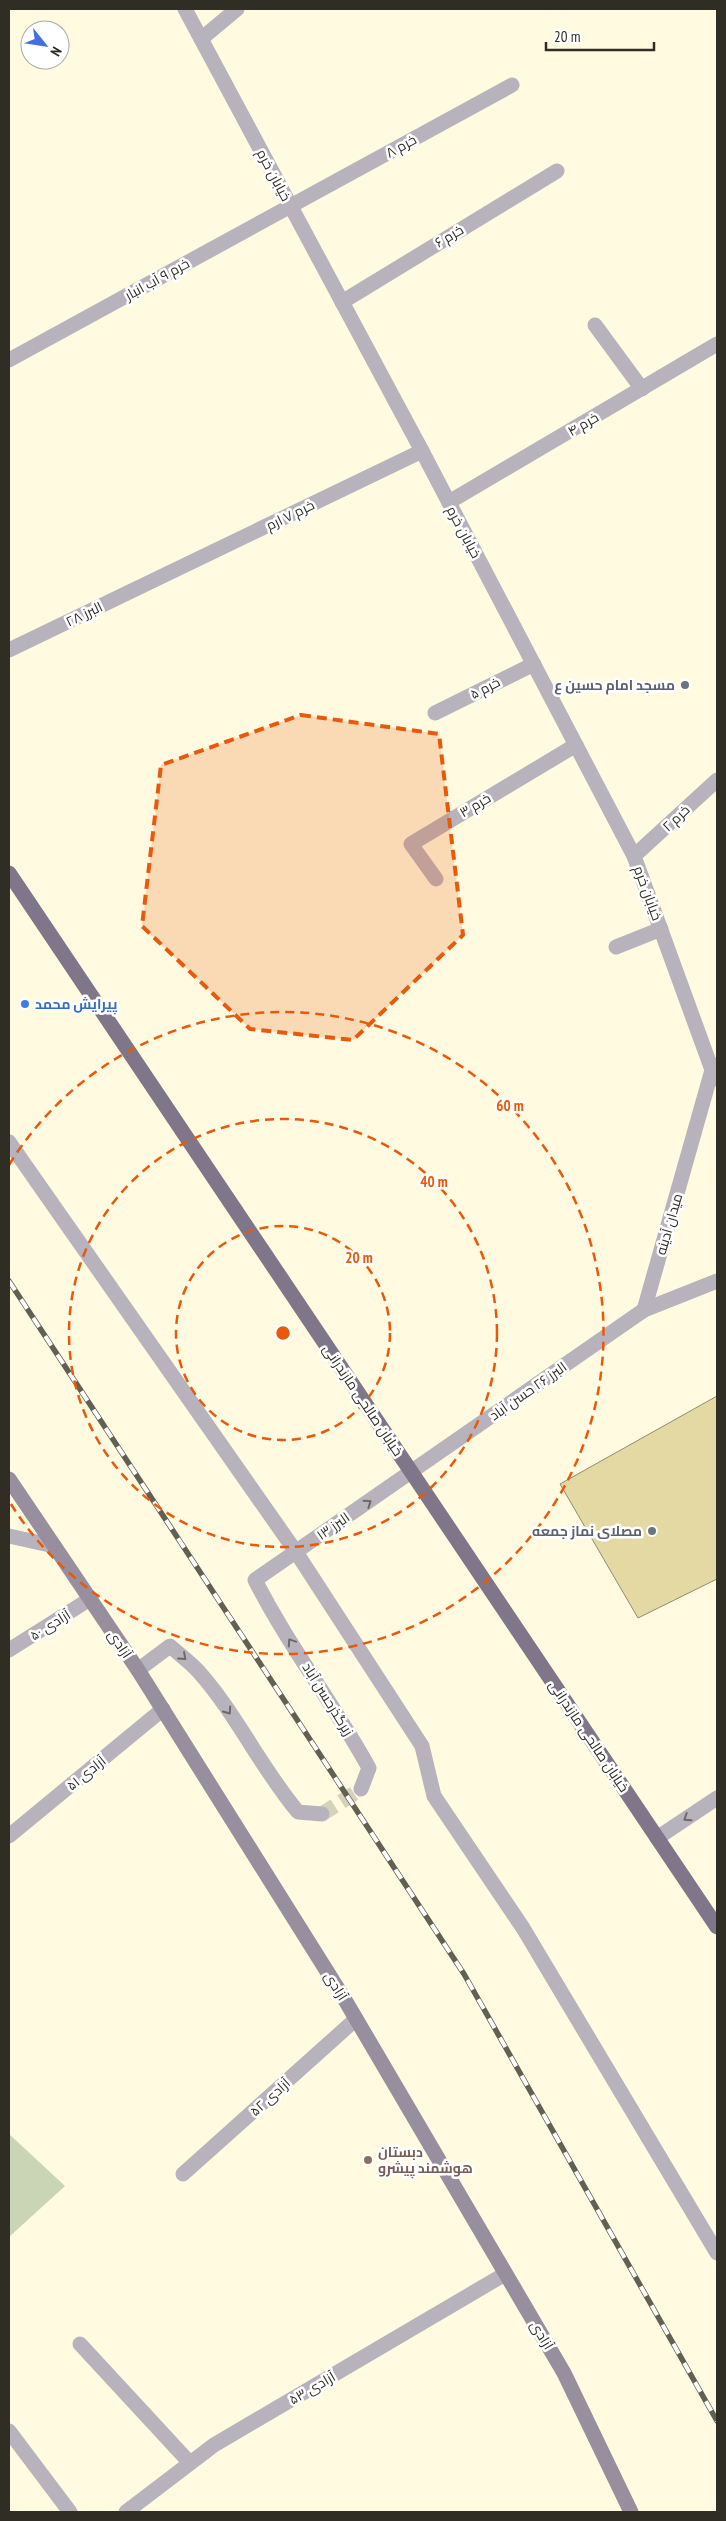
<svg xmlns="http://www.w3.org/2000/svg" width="726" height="2521" font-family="'PT Sans Narrow',Cairo,sans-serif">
  <rect width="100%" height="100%" fill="#fffae0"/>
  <!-- green -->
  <polygon fill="#c9d5b4" points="9,2134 65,2186 9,2237"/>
  <!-- building -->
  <polygon fill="#e4d9a2" stroke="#908b73" points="717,1396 717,1579 638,1618 560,1484"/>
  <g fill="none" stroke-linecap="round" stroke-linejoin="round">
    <!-- minor-tunnel -->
    <polyline stroke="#d6d1ba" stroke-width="15" stroke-dasharray="15 8" stroke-linecap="butt" points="322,1814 361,1789"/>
    <!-- minor -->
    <g stroke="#b7b2bc" stroke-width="15">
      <polyline points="185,9 422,451 634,856 712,1070 717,1065"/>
      <polyline points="201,39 237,9"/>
      <polyline points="342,302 557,171"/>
      <polyline points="595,325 642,389"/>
      <polyline points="9,360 512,85"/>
      <polyline points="449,502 717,344"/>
      <polyline points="9,650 422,451"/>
      <polyline points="435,713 534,664"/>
      <polyline points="634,856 717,780"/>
      <polyline points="436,879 411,844 576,745"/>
      <polyline points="616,947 661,929"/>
      <polyline points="9,1142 296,1552 422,1746 434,1796 523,1928 717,2253"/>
      <polyline points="644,1310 712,1070 717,1079"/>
      <polyline points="9,1536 54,1546"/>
      <polyline points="9,1650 90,1599"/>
      <path d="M138 1670 170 1646C180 1655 191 1663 199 1672 237 1715 261 1768 298 1812L322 1814"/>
      <path d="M361 1789 369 1768C334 1704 288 1645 255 1580L644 1310 717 1281"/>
      <polyline points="9,1836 163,1709"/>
      <polyline points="657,1838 717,1798"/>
      <polyline points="183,2174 356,2019"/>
      <polyline points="80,2344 190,2463"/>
      <polyline points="9,2431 70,2512"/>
      <polyline points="126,2512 214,2445 505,2274"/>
    </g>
    <!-- secondary -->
    <polyline stroke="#978f9e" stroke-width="15" points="9,1479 138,1670 345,2000 564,2373 631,2512"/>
    <!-- primary -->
    <polyline stroke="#807689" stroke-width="15" points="9,873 717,1927"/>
    <defs>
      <polyline id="rail" points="9,1281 464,1974 717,2421"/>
    </defs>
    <!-- rail casing -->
    <use href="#rail" stroke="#626052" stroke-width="5.5"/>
    <!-- rail -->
    <use href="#rail" stroke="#fff" stroke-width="4" stroke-dasharray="11" stroke-linecap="butt"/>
  </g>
  <!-- one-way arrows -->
  <defs><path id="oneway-chevron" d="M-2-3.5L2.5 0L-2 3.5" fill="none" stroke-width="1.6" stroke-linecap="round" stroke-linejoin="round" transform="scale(1.25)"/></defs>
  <g stroke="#6d6968">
    <use href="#oneway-chevron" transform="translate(368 1503) rotate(-34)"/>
    <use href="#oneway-chevron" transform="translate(291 1642) rotate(-124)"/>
    <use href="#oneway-chevron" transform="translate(183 1657) rotate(42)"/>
    <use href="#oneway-chevron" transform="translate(228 1711) rotate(55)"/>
    <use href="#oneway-chevron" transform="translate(687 1818) rotate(147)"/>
  </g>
  <!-- marked area -->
  <path fill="#e8590c" fill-opacity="0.2" stroke="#e8590c" stroke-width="4" stroke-dasharray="10 6" stroke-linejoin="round" d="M301 715 439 734 463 935 353 1040 250 1029 142 926 161 765Z"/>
  <!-- distance rings -->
  <g fill="none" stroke="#e8590c" stroke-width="2.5" stroke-dasharray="9 6">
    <circle cx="283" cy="1333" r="107"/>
    <circle cx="283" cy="1333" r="214"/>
    <path d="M9 1165A321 321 0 1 1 9 1501"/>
  </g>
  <!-- markers -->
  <g fill="#6b7280" stroke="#fff" stroke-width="2">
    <circle cx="685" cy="685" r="5"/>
    <circle cx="652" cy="1531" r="5"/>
  </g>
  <circle fill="#3f7fe0" stroke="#fff" stroke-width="2" cx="25" cy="1004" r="5"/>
  <circle fill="#8d6e63" stroke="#fff" stroke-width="2" cx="368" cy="2160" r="5"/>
  <g text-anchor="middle" stroke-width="5" stroke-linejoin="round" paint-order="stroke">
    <!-- street labels -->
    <g font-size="14" fill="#302e24" stroke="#fff">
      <text transform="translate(401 146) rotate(-29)" y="5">خرم ۸</text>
      <text transform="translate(274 175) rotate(62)" y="5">خیابان خرم</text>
      <text transform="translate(449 236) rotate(-31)" y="5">خرم ۶</text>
      <text transform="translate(157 279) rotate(-29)" y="5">خرم ۹ آب انبار</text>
      <text transform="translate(583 424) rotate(-30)" y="5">خرم ۴</text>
      <text transform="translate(290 515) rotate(-26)" y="5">خرم ۷ ارم</text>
      <text transform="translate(464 532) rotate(62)" y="5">خیابان خرم</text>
      <text transform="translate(84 614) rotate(-26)" y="5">البرز ۲۸</text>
      <text transform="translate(485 688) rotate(-27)" y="5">خرم ۵</text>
      <text transform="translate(475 805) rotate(-31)" y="5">خرم ۳</text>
      <text transform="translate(676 818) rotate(-43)" y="5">خرم ۲</text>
      <text transform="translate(648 893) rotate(70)" y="5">خیابان خرم</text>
      <text transform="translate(669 1224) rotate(-74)" y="5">میدان آدینه</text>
      <text transform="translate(528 1391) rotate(-35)" y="5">البرز ۲۶ حسن آباد</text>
      <text transform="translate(363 1400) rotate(56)" y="5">خیابان صالحی مازندرانی</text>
      <text transform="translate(333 1526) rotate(-35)" y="5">البرز ۱۳</text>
      <text transform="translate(50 1625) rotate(-32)" y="5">آزادی ۵۰</text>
      <text transform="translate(120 1644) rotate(56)" y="5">آزادی</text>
      <text transform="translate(328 1699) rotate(58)" y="5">زیرگذرحسن آباد</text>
      <text transform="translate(589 1736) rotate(56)" y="5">خیابان صالحی مازندرانی</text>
      <text transform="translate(86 1773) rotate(-39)" y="5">آزادی ۵۱</text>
      <text transform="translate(336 1986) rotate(58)" y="5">آزادی</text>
      <text transform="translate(270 2097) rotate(-42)" y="5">آزادی ۵۲</text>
      <text transform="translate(542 2335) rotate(59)" y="5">آزادی</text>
      <text transform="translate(312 2388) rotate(-30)" y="5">آزادی ۵۳</text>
    </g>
    <!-- worship labels -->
    <g font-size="14" font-weight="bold" fill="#5b616d" stroke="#fff" text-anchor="end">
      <text x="675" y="690">مسجد امام حسین ع</text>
      <text x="642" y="1536">مصلای نماز جمعه</text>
    </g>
    <!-- shop labels -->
    <g font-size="14" font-weight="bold" fill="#366cbe" stroke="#fff" text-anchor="start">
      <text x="35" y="1009">پیرایش محمد</text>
    </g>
    <!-- education labels -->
    <g font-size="14" font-weight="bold" fill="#785e54" stroke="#fff" text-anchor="start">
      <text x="378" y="2157">دبستان<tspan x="378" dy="16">هوشمند پیشرو</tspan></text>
    </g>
  </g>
  <circle cx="283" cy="1333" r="8" fill="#e8590c" stroke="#fff" stroke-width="2.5"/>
  <g font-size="15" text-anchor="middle" font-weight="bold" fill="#e8590c" stroke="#fff" stroke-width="5" stroke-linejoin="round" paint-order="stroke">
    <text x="510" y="1111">60 m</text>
    <text x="434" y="1187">40 m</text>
    <text x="359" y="1263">20 m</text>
  </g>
  <!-- border -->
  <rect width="726" height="2521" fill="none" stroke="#302e24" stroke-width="20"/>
  <!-- north arrow -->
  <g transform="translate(45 45) rotate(120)"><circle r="24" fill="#ffffff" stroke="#acaba7"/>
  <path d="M0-4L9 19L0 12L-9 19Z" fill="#456ee0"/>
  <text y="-8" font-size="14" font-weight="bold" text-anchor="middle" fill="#302e24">N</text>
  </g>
  <!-- scale -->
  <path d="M546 42v8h108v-8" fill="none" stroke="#302e24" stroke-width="2.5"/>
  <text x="554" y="42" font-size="15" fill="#302e24" stroke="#ffffff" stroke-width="4" paint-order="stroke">20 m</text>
</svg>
